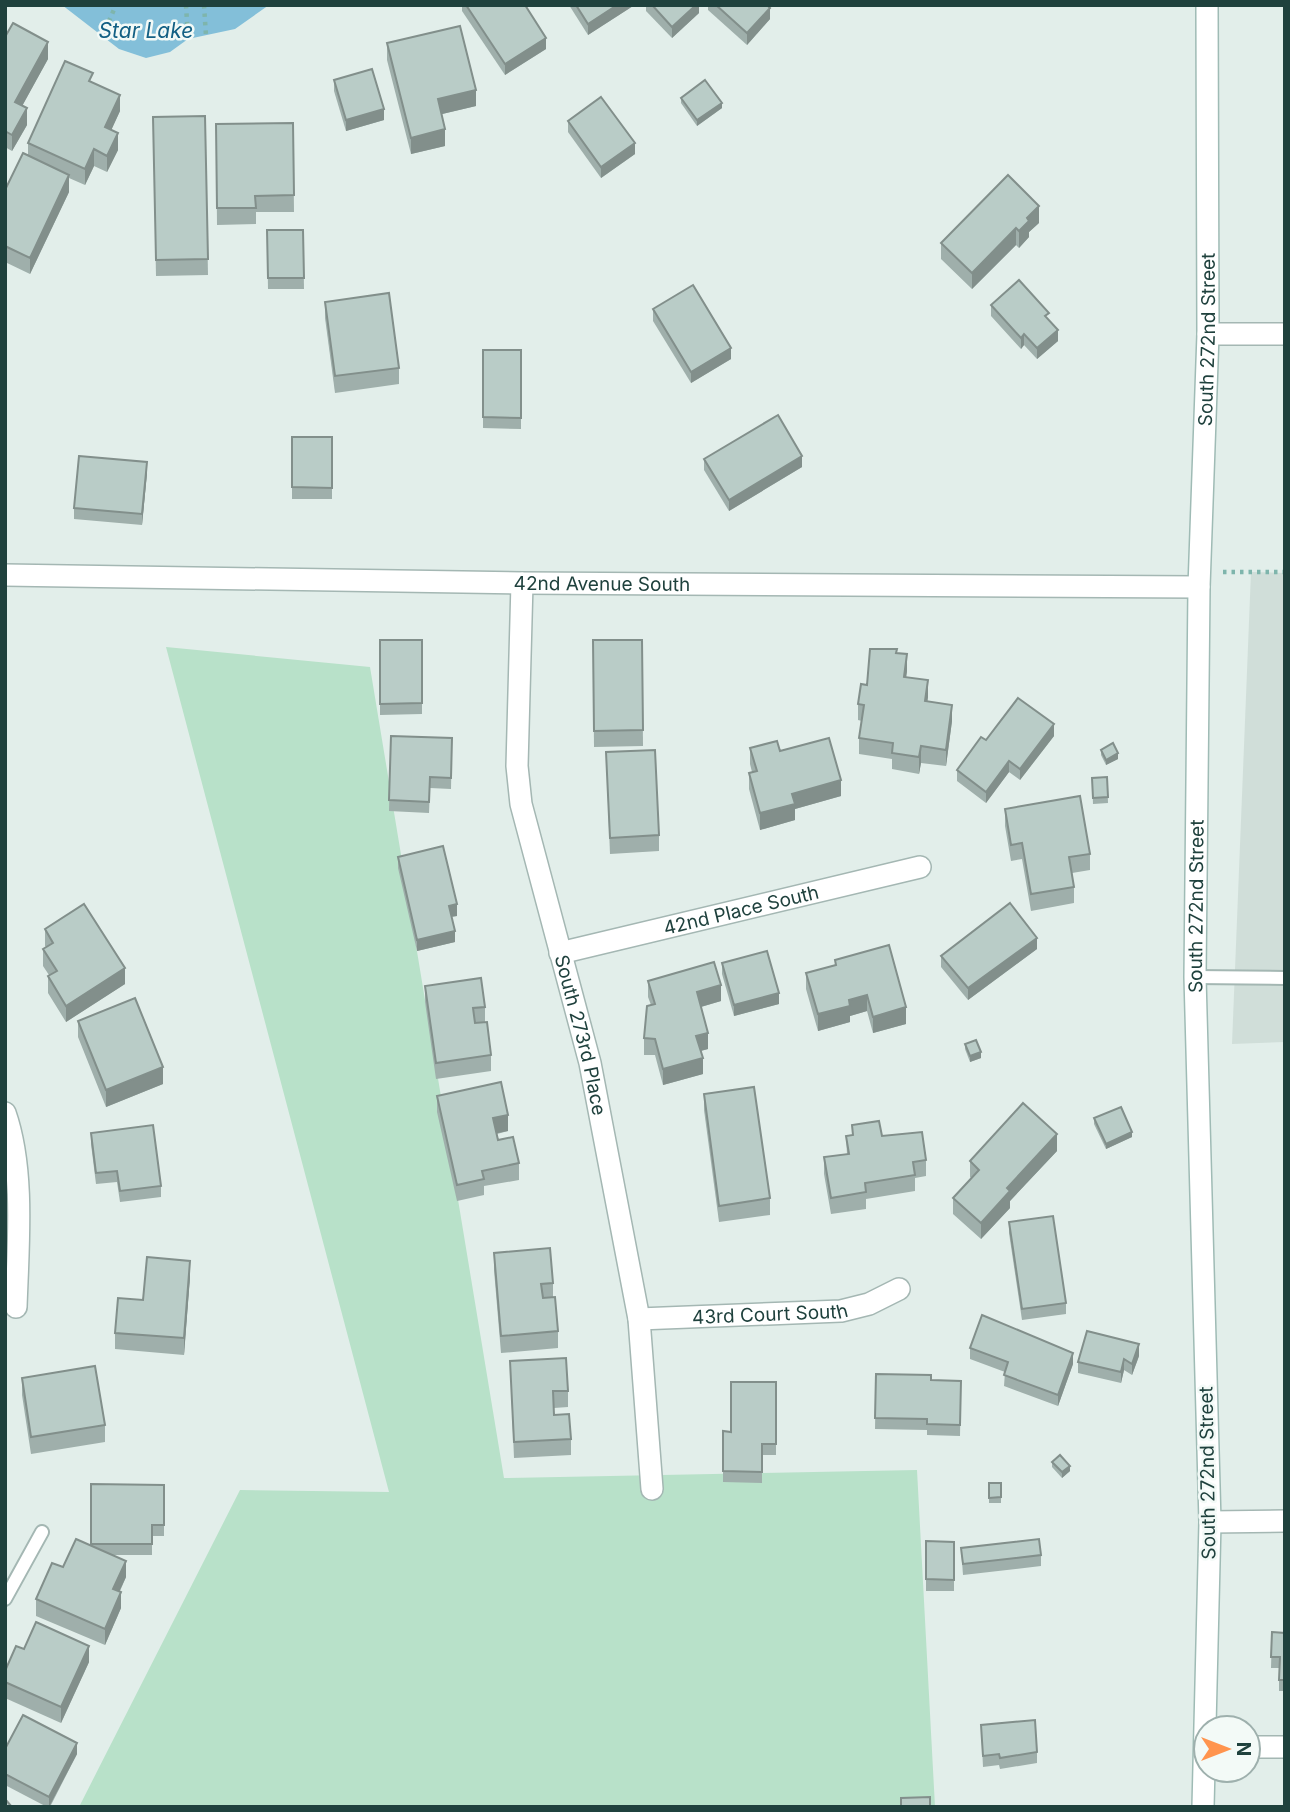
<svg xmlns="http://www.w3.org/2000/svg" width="1290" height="1812" font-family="Inter,sans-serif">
  <rect width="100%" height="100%" fill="#e2eeea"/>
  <!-- built -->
  <polygon fill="#d0ded9" points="1251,572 1285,573 1285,1042 1232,1044"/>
  <!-- green -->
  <polygon fill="#b8e1c9" points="166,647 370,667 504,1478 917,1470 935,1807 79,1807 240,1490 389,1492"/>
  <!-- water -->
  <polygon fill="#83bfd9" points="62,5 269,5 235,29 188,39 170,52 146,58 119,49"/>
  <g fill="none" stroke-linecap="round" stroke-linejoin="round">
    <defs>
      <g id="service">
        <polyline points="1195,977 1285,978"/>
        <polyline points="5,1599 42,1532"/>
      </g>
      <g id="minor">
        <polyline points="1208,334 1285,334"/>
        <path id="s1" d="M5 575 522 583 1199 587"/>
        <path id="s2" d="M522 583 517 766 521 804 590 1063 639 1319 652 1489"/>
        <path id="s3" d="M560 953 920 867"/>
        <path d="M5 1113C25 1170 18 1246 16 1307"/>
        <path id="s4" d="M639 1319 841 1311 869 1304 899 1289"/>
        <polyline points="1210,1522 1285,1521"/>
        <polyline points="1248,1747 1285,1747"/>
      </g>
      <g id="secondary">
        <path id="s5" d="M1203 1807 1210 1522 1195 977 1199 587 1208 334 1207 5"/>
      </g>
    </defs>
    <!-- service casing -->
    <use href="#service" stroke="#a4b7b3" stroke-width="16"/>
    <!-- minor casing -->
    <use href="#minor" stroke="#a4b7b3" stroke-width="24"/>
    <!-- secondary casing -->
    <use href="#secondary" stroke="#9fbbb5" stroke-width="24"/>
    <!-- path -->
    <g stroke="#7eb5ac" stroke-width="4.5" stroke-dasharray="3.5 5" stroke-linecap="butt">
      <polyline points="186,5 188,39"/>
      <polyline points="204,5 206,36"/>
      <polyline points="102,37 116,5"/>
      <polyline points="1223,572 1285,572"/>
    </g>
    <!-- service -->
    <use href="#service" stroke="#fff" stroke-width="12"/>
    <!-- minor -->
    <use href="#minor" stroke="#fff" stroke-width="21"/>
    <!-- secondary -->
    <use href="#secondary" stroke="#fff" stroke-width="21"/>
  </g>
  <!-- wall -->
  <g fill="#9fafab">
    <polygon points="462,5 525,5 546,49 505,75 462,11"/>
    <polygon points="569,5 633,5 633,6 588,35"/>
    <polygon points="646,5 699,5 699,13 672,38 646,11"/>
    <polygon points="708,5 767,5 770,19 747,45 708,10"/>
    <polygon points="5,37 48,59 22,106 27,125 12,151 5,147"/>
    <polygon points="387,43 476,106 442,114 445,146 411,154 387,60"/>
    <polygon points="334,80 384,120 346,131 334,91"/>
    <polygon points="93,83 120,111 111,130 118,150 107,172 94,166 85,185 69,178 69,192 30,274 5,262 5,190 28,155 28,143"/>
    <polygon points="681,98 722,108 697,126 681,103"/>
    <polygon points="205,116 208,275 156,276 153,117"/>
    <polygon points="568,121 635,154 601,178 568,132"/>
    <polygon points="293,123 294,212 256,212 256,224 217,225 216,124"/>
    <polygon points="1039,223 1029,232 1029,237 1019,248 1016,245 972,289 941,259 941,243"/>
    <polygon points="267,230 303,230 304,289 268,289"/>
    <polygon points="325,302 399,368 399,384 335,393 325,318"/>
    <polygon points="991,305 1049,320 1058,341 1037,359 1024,345 1021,349 991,316"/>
    <polygon points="653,309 731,359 691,383 653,321"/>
    <polygon points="521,350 521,429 483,428 483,417"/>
    <rect x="292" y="437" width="40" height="62"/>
    <polygon points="704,459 802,467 729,511 704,470"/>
    <polygon points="147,473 142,525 74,519 74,508"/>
    <polygon points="380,640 422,640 422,714 380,715"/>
    <polygon points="593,640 642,640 643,746 594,747"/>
    <polygon points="897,653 907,671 906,677 928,697 927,702 952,721 946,766 921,763 919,774 892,769 892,759 859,754 859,738 862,721 858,720 858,704 867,685"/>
    <polygon points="391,736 452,738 451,789 430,788 429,813 389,811"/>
    <polygon points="1054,736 1020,780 1009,772 986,803 957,781 957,770 986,740"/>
    <polygon points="750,748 780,751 841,796 795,809 795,820 760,830 749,789 749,773 752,772 750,764"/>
    <polygon points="1101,750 1118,759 1106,765 1101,755"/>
    <polygon points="606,752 659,835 659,851 610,854"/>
    <polygon points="1107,777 1108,803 1093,804 1092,778"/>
    <polygon points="1005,809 1090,854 1090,870 1072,873 1074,887 1074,903 1031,911 1022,859 1011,861 1005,826"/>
    <polygon points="398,857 457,916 451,917 455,942 417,951 398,868"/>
    <polygon points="45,929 125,984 66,1022 48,993 48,976 49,975 43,966 43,949 46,947 45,946"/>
    <polygon points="1037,949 968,1000 941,967 941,956"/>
    <polygon points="835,960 906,1024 873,1033 867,1011 850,1016 850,1022 818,1031 806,989 806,973 835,965"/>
    <polygon points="722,963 779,1004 734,1016 722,974"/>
    <polygon points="648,981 721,1001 701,1007 708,1049 701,1051 703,1074 663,1085 655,1055 644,1055 644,1038 651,1005 648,997"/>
    <polygon points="425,986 485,1007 485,1022 491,1055 491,1071 436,1079 425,1002"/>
    <polygon points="78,1021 163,1084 106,1107 78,1037"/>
    <polygon points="965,1044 981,1058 970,1062 965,1049"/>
    <polygon points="704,1094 770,1198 770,1215 719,1222 704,1110"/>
    <polygon points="437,1096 508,1131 497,1134 498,1140 519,1163 519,1180 484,1186 484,1195 457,1201 437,1112"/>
    <polygon points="1094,1118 1132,1137 1106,1149 1094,1124"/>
    <polygon points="852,1125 882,1136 926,1160 926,1176 915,1178 915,1191 866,1199 866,1209 831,1214 824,1174 824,1157 847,1154 846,1136 852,1135"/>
    <polygon points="91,1133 161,1186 161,1197 120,1202 117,1182 96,1184 91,1144"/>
    <polygon points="1057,1151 1010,1201 1010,1208 981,1239 953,1214 953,1198 971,1178 970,1177 970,1161"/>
    <polygon points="1009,1222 1066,1303 1066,1314 1022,1320 1009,1233"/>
    <polygon points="494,1253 553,1283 553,1298 558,1331 558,1348 501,1353 494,1270"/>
    <polygon points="190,1277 184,1355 115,1349 115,1333 143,1300"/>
    <polygon points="970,1348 1073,1364 1058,1406 1004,1386 1005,1372 970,1359"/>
    <polygon points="1139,1356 1132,1375 1124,1370 1121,1383 1078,1373 1078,1362"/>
    <polygon points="510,1361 568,1391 568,1407 554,1408 554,1415 571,1439 571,1455 514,1458"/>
    <polygon points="876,1374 931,1380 961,1381 960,1436 927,1435 927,1430 875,1429"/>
    <polygon points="22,1378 105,1425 105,1442 31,1454 22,1395"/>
    <polygon points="776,1382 776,1455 762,1455 762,1483 723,1482 723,1431 731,1432"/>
    <polygon points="1052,1462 1070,1471 1062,1478 1052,1467"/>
    <rect x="989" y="1483" width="12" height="20"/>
    <polygon points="91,1484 164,1485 164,1536 152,1536 152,1555 112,1555 126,1577 120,1591 121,1608 105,1645 36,1616 36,1599 63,1567 91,1546"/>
    <polygon points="926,1541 954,1542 954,1591 926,1591"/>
    <polygon points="961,1548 1041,1555 1041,1566 963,1575"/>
    <polygon points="1272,1632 1285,1633 1285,1691 1279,1691 1279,1668 1271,1668"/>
    <polygon points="24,1649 89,1662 61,1723 5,1698 5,1671"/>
    <polygon points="981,1725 1037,1752 1037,1763 1000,1769 999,1765 983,1767"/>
    <polygon points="5,1749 77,1754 50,1807 47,1807 5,1785"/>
  </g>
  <!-- shaded-wall -->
  <g fill="#828f8b">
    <polygon points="617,5 633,6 588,35 588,24"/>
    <polygon points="696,5 699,5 699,13 672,38 672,27"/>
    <polygon points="770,8 770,19 747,45 747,33"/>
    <polygon points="546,38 546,49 505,75 505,64"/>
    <polygon points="48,42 48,59 15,119 15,102"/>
    <polygon points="476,90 476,106 438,115 438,99"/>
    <polygon points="120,95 120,111 105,144 105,127"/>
    <polygon points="722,103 722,108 697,126 697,120"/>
    <polygon points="27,108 27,125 12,151 12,135"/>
    <polygon points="384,109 384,120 346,131 346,120"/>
    <polygon points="445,129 445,146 411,154 411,138"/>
    <polygon points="118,133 118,150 107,172 107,156"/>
    <polygon points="635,143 635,154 601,178 601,167"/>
    <polygon points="94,149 94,166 85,185 85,169"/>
    <polygon points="69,175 69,192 30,274 30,258"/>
    <polygon points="1039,206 1039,223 1029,232 1029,237 1019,248 1019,231 1027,218"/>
    <polygon points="1016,228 1016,245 972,289 972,273"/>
    <polygon points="1058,330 1058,341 1037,359 1037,348"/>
    <polygon points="1024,334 1024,345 1021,349 1021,338"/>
    <polygon points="731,348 731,359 691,383 691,372"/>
    <polygon points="802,456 802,467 729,511 729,500"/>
    <polygon points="147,462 147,473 142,525 142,514"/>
    <polygon points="907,654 907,671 904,693 904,677"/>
    <polygon points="928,680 928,697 925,718 925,701"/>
    <polygon points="952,705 952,721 946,766 946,750"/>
    <polygon points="1054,724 1054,736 1020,780 1020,769"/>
    <polygon points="921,746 921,763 919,774 919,757"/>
    <polygon points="1118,753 1118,759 1106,765 1106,760"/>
    <polygon points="1009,761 1009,772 986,803 986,792"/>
    <polygon points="841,780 841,796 795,809 795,820 760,830 760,813 792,794"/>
    <polygon points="457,904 457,916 449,917 449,906"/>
    <polygon points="455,931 455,942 417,951 417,940"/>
    <polygon points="1037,938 1037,949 968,1000 968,988"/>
    <polygon points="125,968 125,984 66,1022 66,1006"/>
    <polygon points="721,985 721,1001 697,1008 697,992"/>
    <polygon points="779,993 779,1004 734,1016 734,1005"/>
    <polygon points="867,995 867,1011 850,1016 850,1022 818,1031 818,1014 849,1000"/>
    <polygon points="906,1007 906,1024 873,1033 873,1017"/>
    <polygon points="708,1033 708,1049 696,1052 696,1036"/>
    <polygon points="981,1052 981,1058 970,1062 970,1056"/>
    <polygon points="703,1058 703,1074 663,1085 663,1069"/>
    <polygon points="163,1067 163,1084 106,1107 106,1090"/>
    <polygon points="508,1115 508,1131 493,1134 493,1118"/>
    <polygon points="1132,1132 1132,1137 1106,1149 1106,1144"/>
    <polygon points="1057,1134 1057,1151 1010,1201 1010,1208 981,1239 981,1223 1007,1188"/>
    <polygon points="190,1261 190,1277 184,1355 184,1338"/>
    <polygon points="1139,1344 1139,1356 1132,1375 1132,1364"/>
    <polygon points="1073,1353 1073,1364 1058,1406 1058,1395"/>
    <polygon points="1124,1359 1124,1370 1121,1383 1121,1372"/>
    <polygon points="1070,1466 1070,1471 1062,1478 1062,1472"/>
    <polygon points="126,1561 126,1577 113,1605 113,1589"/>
    <polygon points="121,1592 121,1608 105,1645 105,1629"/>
    <polygon points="89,1646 89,1662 61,1723 61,1707"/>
    <polygon points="77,1743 77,1754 49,1807 49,1797"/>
  </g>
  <!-- building -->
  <g fill="#b9ccc7" stroke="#828f8b" stroke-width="2">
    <polygon points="466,5 525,5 546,38 505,64"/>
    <polygon points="576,5 617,5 588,24"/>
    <polygon points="652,5 696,5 672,27"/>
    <polygon points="716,5 767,5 770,8 747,33"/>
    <polygon points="13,23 48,42 15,102 27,108 12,135 5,131 5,37"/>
    <polygon points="460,26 476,90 438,99 445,129 411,138 387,43"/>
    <polygon points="65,61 93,73 89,81 120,95 105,127 118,133 107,156 94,149 85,169 28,143"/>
    <polygon points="372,69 384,109 346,120 334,80"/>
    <polygon points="705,80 722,103 697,120 681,98"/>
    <polygon points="601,97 635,143 601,167 568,121"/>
    <polygon points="205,116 208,259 156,260 153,117"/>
    <polygon points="293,123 294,195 255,196 256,208 217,208 216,124"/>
    <polygon points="23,153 69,175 30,258 5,246 5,190"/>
    <polygon points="1008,175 1039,206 1027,218 1029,221 1019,231 1016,228 972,273 941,243"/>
    <polygon points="267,230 303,230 304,278 268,278"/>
    <polygon points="1019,280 1049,313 1045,316 1058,330 1037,348 1024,334 1021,338 991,305"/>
    <polygon points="693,285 731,348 691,372 653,309"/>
    <polygon points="389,293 399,368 335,376 325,302"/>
    <polygon points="483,350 521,350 521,418 483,417"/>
    <polygon points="778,415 802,456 729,500 704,459"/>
    <polygon points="292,437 332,437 332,488 292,487"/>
    <polygon points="79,456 147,462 142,514 74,508"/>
    <polygon points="380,640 422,640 422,703 380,704"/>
    <polygon points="593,640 642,640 643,730 594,731"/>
    <polygon points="870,649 897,649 896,653 907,654 904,677 928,680 925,701 952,705 946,750 921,746 919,757 892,753 893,743 859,738 864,705 858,704 861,684 867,685"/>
    <polygon points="1018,698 1054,724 1020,769 1009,761 986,792 957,770 981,737 986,740"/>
    <polygon points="391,736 452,738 451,778 430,777 429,802 389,800"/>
    <polygon points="829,738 841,780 792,794 795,804 760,813 749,773 757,771 750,748 777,741 780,751"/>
    <polygon points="1113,743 1118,753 1106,760 1101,750"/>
    <polygon points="655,750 659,835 610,838 606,752"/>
    <polygon points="1107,777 1108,797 1093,798 1092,778"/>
    <polygon points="1080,796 1090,854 1069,857 1074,887 1031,894 1022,843 1011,845 1005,809"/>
    <polygon points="443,846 457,904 449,906 455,931 417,940 398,857"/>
    <polygon points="1010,903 1037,938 968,988 941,956"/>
    <polygon points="84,904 125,968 66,1006 48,976 57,971 43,949 53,943 45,929"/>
    <polygon points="889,945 906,1007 873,1017 867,995 849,1000 850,1006 818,1014 806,973 836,965 835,960"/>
    <polygon points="767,951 779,993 734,1005 722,963"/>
    <polygon points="714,962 721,985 697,992 708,1033 696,1036 703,1058 663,1069 655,1039 644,1038 647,1006 655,1004 648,981"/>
    <polygon points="481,978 485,1007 473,1008 475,1023 487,1022 491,1055 436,1063 425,986"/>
    <polygon points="135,998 163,1067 106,1090 78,1021"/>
    <polygon points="976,1040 981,1052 970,1056 965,1044"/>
    <polygon points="501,1082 508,1115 493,1118 498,1140 513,1137 519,1163 482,1171 484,1179 457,1185 437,1096"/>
    <polygon points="754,1087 770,1198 719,1206 704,1094"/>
    <polygon points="1023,1103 1057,1134 1007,1188 1010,1191 981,1223 953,1198 979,1170 970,1161"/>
    <polygon points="1121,1107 1132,1132 1106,1144 1094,1118"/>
    <polygon points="879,1121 882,1136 922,1132 926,1160 913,1162 915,1175 865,1183 866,1192 831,1198 824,1157 849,1154 846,1136 853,1135 852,1125"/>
    <polygon points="153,1125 161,1186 120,1191 117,1171 96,1173 91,1133"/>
    <polygon points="1053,1216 1066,1303 1022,1309 1009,1222"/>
    <polygon points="550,1248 553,1283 541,1284 543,1298 555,1297 558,1331 501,1336 494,1253"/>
    <polygon points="147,1257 190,1261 184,1338 115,1333 118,1298 143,1300"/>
    <polygon points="982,1315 1073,1353 1058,1395 1004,1375 1008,1362 970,1348"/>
    <polygon points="1087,1331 1139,1344 1132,1364 1124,1359 1121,1372 1078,1362"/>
    <polygon points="566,1358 568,1391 553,1391 554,1415 569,1414 571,1439 514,1442 510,1361"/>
    <polygon points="95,1366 105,1425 31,1437 22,1378"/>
    <polygon points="876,1374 931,1375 931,1380 961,1381 960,1425 927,1424 927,1419 875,1418"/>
    <polygon points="731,1382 776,1382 776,1444 762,1444 762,1472 723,1471 723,1431 731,1432"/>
    <polygon points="1060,1455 1070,1466 1062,1472 1052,1462"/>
    <polygon points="989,1483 1001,1483 1001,1497 989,1498"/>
    <polygon points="91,1484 164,1485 164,1525 152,1525 152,1544 91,1544"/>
    <polygon points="76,1539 126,1561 113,1589 121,1592 105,1629 36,1599 52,1563 63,1567"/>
    <polygon points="1039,1539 1041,1555 963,1564 961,1548"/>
    <polygon points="926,1541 954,1542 954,1580 926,1579"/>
    <polygon points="36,1622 89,1646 61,1707 5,1682 5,1671 16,1646 24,1649"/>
    <polygon points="1272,1632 1285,1633 1285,1680 1279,1680 1280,1657 1271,1657"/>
    <polygon points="23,1715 77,1743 49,1797 5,1774 5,1749"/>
    <polygon points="1035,1720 1037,1752 1000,1758 999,1754 983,1756 981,1725"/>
    <polygon points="930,1797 930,1807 901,1807 901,1798"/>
    <polygon points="5,1799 12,1807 5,1807"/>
  </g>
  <g text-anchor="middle" stroke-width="5" stroke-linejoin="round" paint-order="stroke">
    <!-- street labels -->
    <g font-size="19" fill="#1f413d" stroke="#f3faf7">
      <text dy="7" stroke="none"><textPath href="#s5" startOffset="1468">South 272nd Street</textPath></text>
      <text dy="7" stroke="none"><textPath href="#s1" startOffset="597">42nd Avenue South</textPath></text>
      <text dy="7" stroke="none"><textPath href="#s5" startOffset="901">South 272nd Street</textPath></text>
      <text dy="7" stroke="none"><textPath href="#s3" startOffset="186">42nd Place South</textPath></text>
      <text dy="7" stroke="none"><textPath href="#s2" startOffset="460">South 273rd Place</textPath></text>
      <text dy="7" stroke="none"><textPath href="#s4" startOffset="131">43rd Court South</textPath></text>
      <text transform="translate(1207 1473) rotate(-91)" y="7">South 272nd Street</text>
    </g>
    <!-- water labels -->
    <g font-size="21" font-style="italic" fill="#136084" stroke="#f3faf7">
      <text x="146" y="38">Star Lake</text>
    </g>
  </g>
  <!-- border -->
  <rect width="1290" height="1812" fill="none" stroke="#1f413d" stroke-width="14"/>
  <!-- north arrow -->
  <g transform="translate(1227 1749) rotate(90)"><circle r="33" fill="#f3faf7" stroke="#9eb0ad" stroke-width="2"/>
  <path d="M0-5L12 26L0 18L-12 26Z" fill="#ff944e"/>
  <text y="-10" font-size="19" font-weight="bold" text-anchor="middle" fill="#1f413d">N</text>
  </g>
</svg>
